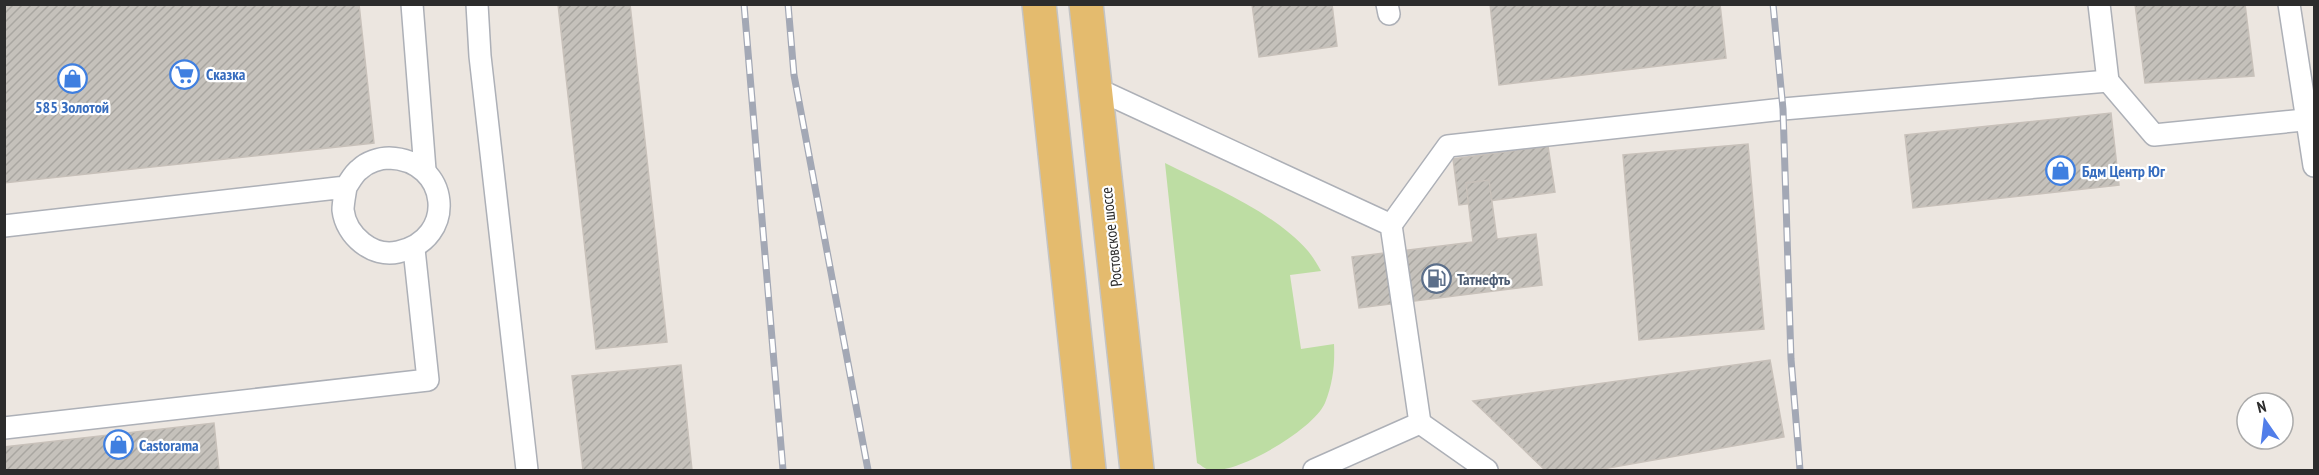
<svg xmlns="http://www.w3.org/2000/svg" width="2319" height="475" font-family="'PT Sans Narrow',sans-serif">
  <defs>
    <pattern id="building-hatch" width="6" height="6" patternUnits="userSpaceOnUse" patternTransform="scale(1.5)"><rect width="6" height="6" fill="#c5c1bb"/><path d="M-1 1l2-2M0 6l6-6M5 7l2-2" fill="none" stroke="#a9a6a1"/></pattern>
  </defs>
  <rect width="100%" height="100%" fill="#ece6e0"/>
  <!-- grass -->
  <path fill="#bddda3" d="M1165 163C1211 186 1274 212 1308 251 1313 257 1317 264 1321 271L1290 275 1301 349 1334 344C1335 364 1333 383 1325 403 1314 429 1237 475 1209 470 1205 469 1201 465 1197 463Z"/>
  <!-- building -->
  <g fill="url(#building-hatch)" stroke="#c8c1ba" stroke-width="1.5">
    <polygon points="4,4 359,4 374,143 4,183"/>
    <polygon points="558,4 630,4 667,342 596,349"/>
    <polygon points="1252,4 1332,4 1337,46 1259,57"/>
    <polygon points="1490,4 1720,4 1726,58 1499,85"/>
    <polygon points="2135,4 2245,4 2254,76 2145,83"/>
    <polygon points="2111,113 2119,185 1913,208 1905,135"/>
    <polygon points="1748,144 1764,329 1639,340 1623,155"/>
    <polygon points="1548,146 1555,192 1459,205 1453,159"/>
    <polygon points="1489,180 1497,239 1536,234 1542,285 1359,308 1352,257 1473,242 1466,183"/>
    <polygon points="1770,360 1784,437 1597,470 1545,470 1473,401"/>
    <polygon points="681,365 692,470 583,470 572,376"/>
    <polygon points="214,423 219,470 4,470 4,447"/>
  </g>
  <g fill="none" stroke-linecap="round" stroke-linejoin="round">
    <defs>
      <g id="lane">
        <polyline points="412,4 425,170"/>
        <polyline points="477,4 480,56 527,470"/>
        <polyline points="1387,4 1389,14"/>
        <polyline points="2099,4 2108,81 2154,135 2314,119"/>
        <polyline points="2289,4 2314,166"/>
        <polyline points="1095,88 1391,225 1420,423 1314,470"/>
        <polyline points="1391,225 1448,146 1783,109 2108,81"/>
        <path d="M4 226 346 187C350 181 354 173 360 169 367 162 380 158 389 158 450 160 458 239 398 252 373 258 346 236 343 210 343 203 345 194 346 187"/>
        <polyline points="1420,423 1487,470"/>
        <polyline points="4,428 428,380 414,249"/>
      </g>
      <g id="primary">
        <polyline points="1039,4 1089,470"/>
        <polyline points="1086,4 1137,470"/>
      </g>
    </defs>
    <!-- lane casing -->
    <use href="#lane" stroke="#adb0b7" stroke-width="24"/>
    <!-- primary casing -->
    <use href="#primary" stroke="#c4c4c4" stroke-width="36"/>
    <!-- lane -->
    <use href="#lane" stroke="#fff" stroke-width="21"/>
    <!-- primary -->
    <use href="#primary" stroke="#e4bb6e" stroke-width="33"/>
    <defs>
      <g id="rail">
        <polyline points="744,4 783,470"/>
        <polyline points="788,4 794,75 868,470"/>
        <polyline points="1773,4 1783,109 1791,359 1800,470"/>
      </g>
    </defs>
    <!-- rail casing -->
    <use href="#rail" stroke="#a3a8b5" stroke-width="7"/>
    <!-- rail -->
    <use href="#rail" stroke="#fff" stroke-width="4.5" stroke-dasharray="14" stroke-linecap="butt"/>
  </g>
  <!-- icons -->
  <defs>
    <symbol id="supermarket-ring" viewBox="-11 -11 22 22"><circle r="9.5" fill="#fff" stroke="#3f7fe0" stroke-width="1.5"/><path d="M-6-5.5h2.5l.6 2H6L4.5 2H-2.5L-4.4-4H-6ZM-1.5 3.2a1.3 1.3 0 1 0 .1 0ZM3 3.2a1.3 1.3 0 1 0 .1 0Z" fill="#3f7fe0"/></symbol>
    <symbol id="shop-ring" viewBox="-11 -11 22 22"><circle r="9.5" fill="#fff" stroke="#3f7fe0" stroke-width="1.5"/><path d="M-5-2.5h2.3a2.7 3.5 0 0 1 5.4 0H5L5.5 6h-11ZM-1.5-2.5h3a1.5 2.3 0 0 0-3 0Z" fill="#3f7fe0"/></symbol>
    <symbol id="fuel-ring" viewBox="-11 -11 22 22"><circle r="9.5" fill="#fff" stroke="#5c6f8a" stroke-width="1.5"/><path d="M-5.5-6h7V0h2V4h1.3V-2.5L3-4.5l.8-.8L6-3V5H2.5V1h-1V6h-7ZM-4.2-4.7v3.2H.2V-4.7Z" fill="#5c6f8a"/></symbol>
  </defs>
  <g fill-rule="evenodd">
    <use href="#supermarket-ring" x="168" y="58" width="33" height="33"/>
    <use href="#shop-ring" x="56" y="62" width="33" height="33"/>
    <use href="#shop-ring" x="2044" y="154" width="33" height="33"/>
    <use href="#fuel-ring" x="1420" y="262" width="33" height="33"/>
    <use href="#shop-ring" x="102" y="428" width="33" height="33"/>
  </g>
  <g text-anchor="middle" stroke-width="4.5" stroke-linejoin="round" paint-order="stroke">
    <!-- shop labels -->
    <g font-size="16" font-weight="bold" fill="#366cbe" stroke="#fff" text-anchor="start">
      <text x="206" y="80">Сказка</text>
      <text x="72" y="113" text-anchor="middle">585 Золотой</text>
      <text x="2082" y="177">Бдм Центр Юг</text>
      <text x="139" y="451">Castorama</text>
    </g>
    <!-- street labels -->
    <g font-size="16" fill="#2c2c2c" stroke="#fff">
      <text transform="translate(1111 237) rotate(-96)" y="6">Ростовское шоссе</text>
    </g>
    <!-- service labels -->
    <g font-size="16" font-weight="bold" fill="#4e5e75" stroke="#fff" text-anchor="start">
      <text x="1457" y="285">Татнефть</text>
    </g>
  </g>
  <!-- border -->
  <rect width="2319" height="475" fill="none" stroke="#2c2c2c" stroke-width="12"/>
  <!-- north arrow -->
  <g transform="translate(2265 421) rotate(346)"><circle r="28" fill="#ffffff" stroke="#ababab" stroke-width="1.5"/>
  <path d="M0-4.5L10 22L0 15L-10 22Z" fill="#517ee9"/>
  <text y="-9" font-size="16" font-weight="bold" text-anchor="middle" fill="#2c2c2c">N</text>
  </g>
</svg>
